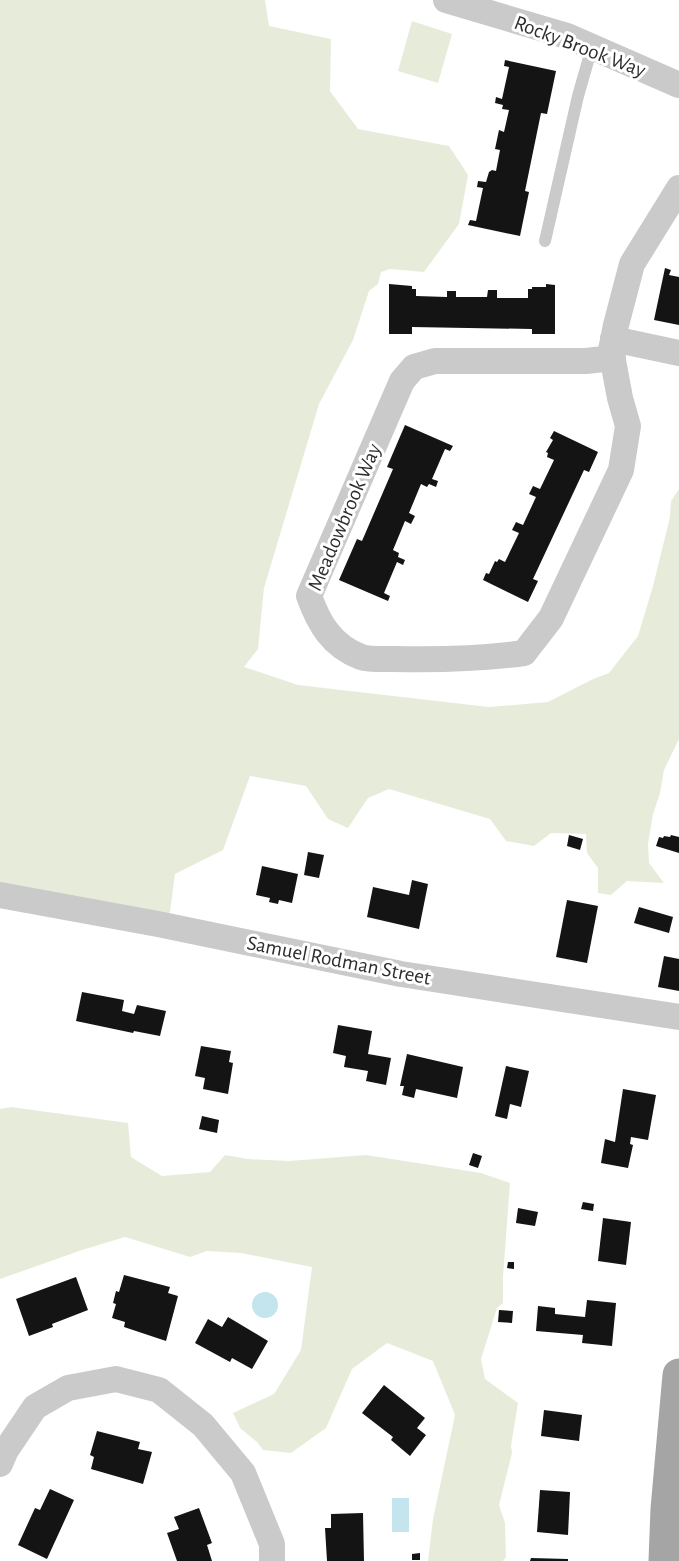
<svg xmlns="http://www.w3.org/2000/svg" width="679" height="1561" font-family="'Alegreya Sans',sans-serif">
  <rect width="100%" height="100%" fill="#fff"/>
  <!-- green -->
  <g fill="#e7ecda">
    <polygon points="0,0 265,0 269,26 331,39 330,91 358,129 449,146 468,175 459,224 424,272 390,269 381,272 378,284 369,291 353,340 319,404 264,588 258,649 244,667 298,685 489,707 548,702 593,679 609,673 638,636 653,586 670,517 671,501 679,489 679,739 664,770 660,793 653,814 648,844 649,863 664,883 627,881 611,895 598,893 598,868 587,853 586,834 551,833 534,846 506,841 490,819 389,789 368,798 348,828 328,819 306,786 250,776 223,850 175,874 168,927 0,899"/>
    <polygon points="412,21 452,34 438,83 398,71"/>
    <polygon points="11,1107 128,1123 131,1157 162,1176 210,1172 225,1155 248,1159 289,1161 366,1155 481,1173 510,1183 503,1277 503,1303 497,1308 481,1359 485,1379 518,1403 511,1446 512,1453 499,1505 505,1523 506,1557 503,1561 428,1561 433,1519 455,1415 433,1361 387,1343 352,1369 326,1428 291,1453 263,1450 257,1442 240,1428 233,1413 274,1394 301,1350 312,1267 241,1253 207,1251 190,1257 125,1237 82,1250 0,1279 0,1109"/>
  </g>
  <!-- water -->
  <g fill="#c4e5ee">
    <circle cx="265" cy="1305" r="13"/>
    <rect x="392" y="1498" width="17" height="34"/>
  </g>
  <!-- building -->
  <g fill="#141414">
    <polygon points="505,60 556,71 547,114 541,113 525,191 529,192 520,236 468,225 470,220 476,221 483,188 477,187 478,181 486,182 489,172 492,170 496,171 500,150 495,149 499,130 504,132 509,110 502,109 503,105 495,103 496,97 502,99 509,67 504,66"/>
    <polygon points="665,268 671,270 669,275 679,277 679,325 654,320"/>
    <polygon points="389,284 412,286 412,289 416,289 416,296 447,297 447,291 456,291 456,297 487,297 488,290 497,290 497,298 528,298 528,289 532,289 532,287 546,287 546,284 555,285 555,334 532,334 532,329 412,327 412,334 389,334"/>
    <polygon points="405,425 453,446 450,451 445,449 432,479 438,481 436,487 429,484 427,487 421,484 409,513 415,516 411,524 405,521 393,550 399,553 398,557 405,560 403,565 397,562 384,593 390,596 388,601 339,580 357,539 362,541 393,469 387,467"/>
    <polygon points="554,431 598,452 589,472 584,470 533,579 538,581 528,602 483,580 486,573 489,574 495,561 497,562 499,559 505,562 519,533 512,530 516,522 523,525 536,497 529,494 533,486 540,489 554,460 547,457 548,453 546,452 553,440 550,438"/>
    <polygon points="569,835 583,839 580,850 567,846"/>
    <polygon points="671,835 679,837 679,853 656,846 659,837 663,838 664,836 670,837"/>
    <polygon points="308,852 324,855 319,878 304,875"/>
    <polygon points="262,866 298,874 292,903 279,900 278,904 269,902 270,898 256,895"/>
    <polygon points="412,880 428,884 419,929 367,917 373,887 409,895"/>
    <polygon points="567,900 598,906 587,963 556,957"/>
    <polygon points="639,907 673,917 669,933 634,923"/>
    <polygon points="664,956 679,959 679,991 658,987"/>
    <polygon points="82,992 124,1000 122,1011 134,1014 137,1005 166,1011 160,1036 134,1031 133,1033 76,1021"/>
    <polygon points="338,1025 372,1031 368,1054 391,1058 386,1085 366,1081 368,1071 344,1067 346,1056 333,1053"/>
    <polygon points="201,1046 231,1051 229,1062 233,1063 228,1094 203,1089 205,1078 195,1076"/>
    <polygon points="407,1054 463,1067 457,1098 416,1089 414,1098 402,1095 404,1086 400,1086"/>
    <polygon points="506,1066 529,1071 521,1107 510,1104 507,1119 495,1116"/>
    <polygon points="623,1089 656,1095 648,1140 631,1137 630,1144 633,1145 628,1168 601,1163 605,1139 615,1142"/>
    <polygon points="202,1116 219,1120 217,1133 199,1129"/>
    <polygon points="473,1153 482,1156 478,1168 469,1165"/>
    <polygon points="583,1202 594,1204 593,1211 581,1209"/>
    <polygon points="518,1208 538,1212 535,1226 516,1223"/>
    <polygon points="603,1218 631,1222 626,1265 598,1261"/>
    <polygon points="508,1262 514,1262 514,1269 507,1268"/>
    <polygon points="124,1275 170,1287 168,1293 178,1296 166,1341 124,1327 125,1322 112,1318 116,1304 113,1303 116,1291 119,1292"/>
    <polygon points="76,1277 88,1310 52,1324 53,1327 29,1336 16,1299"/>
    <polygon points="587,1300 616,1303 612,1346 582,1343 583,1335 536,1331 538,1306 555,1308 555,1314 585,1317"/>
    <polygon points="499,1310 513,1311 512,1323 498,1322"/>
    <polygon points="228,1317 268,1341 252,1369 232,1358 230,1362 195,1343 208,1319 222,1327"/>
    <polygon points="384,1385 425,1418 417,1428 426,1435 410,1456 391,1440 393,1437 362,1413"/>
    <polygon points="544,1410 582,1415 579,1441 541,1436"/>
    <polygon points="97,1431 140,1442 138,1449 152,1452 143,1484 91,1469 94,1457 90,1455"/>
    <polygon points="50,1489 74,1500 47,1559 18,1545 35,1508 40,1510"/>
    <polygon points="540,1490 570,1492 568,1535 537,1532"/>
    <polygon points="199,1508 212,1543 207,1545 212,1561 177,1561 167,1533 179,1529 174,1517"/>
    <polygon points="363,1513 364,1561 327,1561 325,1528 331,1528 331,1514"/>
    <polygon points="420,1553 420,1560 412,1560 412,1554"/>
    <polygon points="531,1558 568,1559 568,1561 530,1561"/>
  </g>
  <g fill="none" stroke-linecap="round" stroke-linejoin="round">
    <!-- service -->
    <polyline stroke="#cacaca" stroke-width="12" points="545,241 578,96 592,47"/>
    <!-- minor -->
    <g stroke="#cacaca" stroke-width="26">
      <polyline points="446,0 567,36 679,85"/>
      <polyline points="613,339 679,353"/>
      <path d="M613 358 586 361H435L414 367 402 381 309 596C319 624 332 646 361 657 371 660 384 659 394 659 438 660 480 659 524 653L551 618 621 470 628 426 620 398 611 350 616 325 632 264 679 188"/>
      <polyline points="0,895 158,924 401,974 679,1017"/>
      <polyline points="0,1464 6,1450 35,1407 68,1388 116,1379 159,1390 203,1425 243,1473 272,1544 272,1561"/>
    </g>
    <!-- primary -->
    <polyline stroke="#a5a5a5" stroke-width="33" points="665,1561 667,1509 679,1375"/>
  </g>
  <g text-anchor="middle" stroke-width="6" stroke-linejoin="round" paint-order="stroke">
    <!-- street labels -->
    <g font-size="21" fill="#2d2d2d" stroke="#fff">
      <text transform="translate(580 46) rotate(21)" y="7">Rocky Brook Way</text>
      <text transform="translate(344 517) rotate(-67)" y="7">Meadowbrook Way</text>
      <text transform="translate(339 960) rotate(11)" y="7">Samuel Rodman Street</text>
    </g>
  </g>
</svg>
